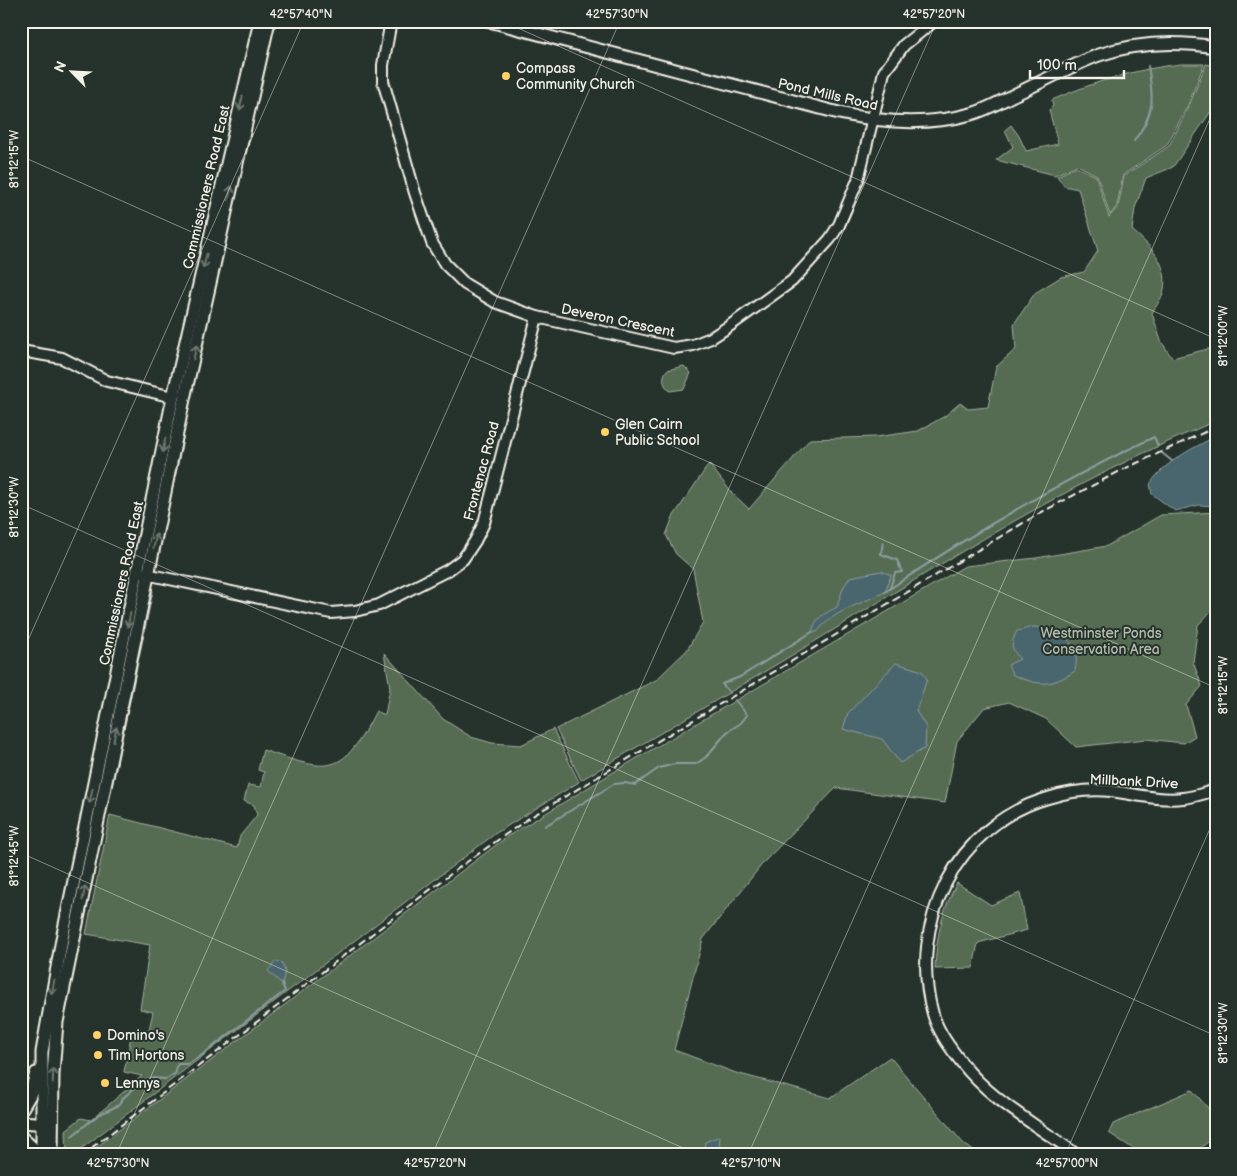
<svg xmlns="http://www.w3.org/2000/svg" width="1237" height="1176" font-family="'Balsamiq Sans',sans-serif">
  <rect width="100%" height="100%" fill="#26332d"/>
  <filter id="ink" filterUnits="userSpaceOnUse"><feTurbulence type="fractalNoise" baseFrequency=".02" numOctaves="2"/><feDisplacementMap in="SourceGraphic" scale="10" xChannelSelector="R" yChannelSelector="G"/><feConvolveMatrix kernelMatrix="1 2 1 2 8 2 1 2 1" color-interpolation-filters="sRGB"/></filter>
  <g filter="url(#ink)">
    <!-- green -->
    <g fill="#546c52" stroke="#a4ae9d">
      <path d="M1181 64H1204L1188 105 1167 145 1123 175 1117 206 1110 215 1097 175 1077 165 1055 175 996 160 1013 147 1005 130 1011 125 1019 136 1026 151 1058 144 1049 110 1053 106 1052 100C1094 82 1135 69 1181 64Z"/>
      <path d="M1206 64 1216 66V104L1173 167 1146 178 1135 208 1132 230C1149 245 1169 263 1164 289 1163 297 1156 306 1152 313L1161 341 1172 358 1208 349 1216 350V421C1072 480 941 564 809 645 733 691 657 735 581 780L556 729 656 680 687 650 703 622 693 569 676 554 666 535 673 517 709 464 732 493 749 509 810 439 876 437 918 431 945 416 960 403 968 409 988 407 996 367 1016 349 1014 324 1035 293 1061 277 1084 272 1098 251 1078 189 1064 186 1057 176 1076 167 1096 176 1109 217 1118 207 1124 176 1169 146 1189 106Z"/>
      <path d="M684 366 691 373 684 389 670 391C663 385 661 378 667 370Z"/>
      <polygon points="1216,512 1216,606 1198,625 1193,662 1202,686 1186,705 1195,736 1184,743 1146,739 1076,747 1046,719 1009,702 984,708 957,741 945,803 836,788 763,863 703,939 674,1050 736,1073 830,1098 890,1057 963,1143 979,1155 86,1155 508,836 622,767 965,566 1036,558 1107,546 1161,515"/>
      <polygon points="150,590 153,591 109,801 107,797"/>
      <path d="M384 653 443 719 471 737 492 743 521 745 553 729 579 782 496 833 73 1155H67L66 1130 81 1118 91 1120 142 1076 124 1072 132 1031 148 1034 153 1012 140 1009 150 945 86 934 110 815 237 848 240 836 257 815 254 805 244 801 248 785 261 787 264 772 258 770 263 750C330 773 342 777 376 711L385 715 390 688Z"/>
      <path d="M957 883 991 905 1020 893 1027 930 978 943 973 968 935 969C936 938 942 910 957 883Z"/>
      <polygon points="1192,1090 1216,1117 1216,1136 1191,1155 1143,1155 1109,1133 1113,1124"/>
    </g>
    <!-- water -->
    <g fill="#49656e" stroke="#8d9d9f">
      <path d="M1216 436V506L1199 505 1175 511 1152 494 1150 484C1165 461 1192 449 1216 436Z"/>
      <path d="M881 571 891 575 885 592C863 603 832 611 817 632H812C815 617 825 614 837 607L843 588 850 577Z"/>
      <path d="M1033 627C1059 628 1082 642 1075 671 1050 687 1040 686 1013 675L1008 665 1020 659C1010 648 1011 643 1017 631Z"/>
      <polygon points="896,663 922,671 927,679 916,711 926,727 925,748 900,763 882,739 843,729 848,713"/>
      <polygon points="276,961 282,963 285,971 282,984 268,971"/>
      <polygon points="720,1136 719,1148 713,1151 704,1148 705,1142"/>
    </g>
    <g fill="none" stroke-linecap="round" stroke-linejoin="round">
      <!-- stream -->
      <g stroke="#8d9d9f" stroke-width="2">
        <path d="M1134 141C1155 113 1154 99 1148 66"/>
        <polyline points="1162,453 1172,461"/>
        <polyline points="883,542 881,554 897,560 902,572 895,573 890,588"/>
        <path d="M885 592C969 535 1061 481 1154 437L1158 446"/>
        <polyline points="730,693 722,684 740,677 812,632"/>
        <polyline points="545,826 614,784 625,783 635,785 659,768 675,764 696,764 706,757 727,732 741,723 747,715 735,700"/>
        <polyline points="72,1136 98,1115 119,1105 122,1099 141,1082 152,1078 166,1079 176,1073 175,1069 178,1064 188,1064 202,1055 285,991 282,984"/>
        <polyline points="894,1155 895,1150"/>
      </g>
      <defs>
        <g id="tertiary">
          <polyline points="391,21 383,65 383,81 415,193 432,243 445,264 465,284 495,302 537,317 674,348 693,345 711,338 728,327 792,281 830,239 839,225 858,180 884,72 904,45 934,21"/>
          <polyline points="21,351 62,358 107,381 173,397"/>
          <polyline points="141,573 331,613 355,611 379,605 448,570 463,559 475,541 484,523 537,317"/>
          <path d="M1077 1155C1040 1127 990 1100 962 1063 951 1049 938 1032 933 1014 907 925 956 824 1048 798 1067 792 1091 789 1111 791 1134 794 1160 801 1183 798 1194 797 1205 793 1216 790"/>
        </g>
        <g id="secondary">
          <path d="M489 21 839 113C883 123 927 126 971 114 987 110 1004 99 1020 92 1046 80 1072 65 1099 55 1137 42 1177 41 1216 47"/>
          <polyline points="21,1110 30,1095 36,1073"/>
          <polyline points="21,1122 48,1124"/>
          <polyline points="21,1137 32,1147 34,1155"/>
          <polyline points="42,1155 42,1052 62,939 173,397 260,21"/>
          <polyline points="52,1155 53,1074 57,1022 184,399 269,21"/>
        </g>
      </defs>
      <!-- tertiary casing -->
      <use href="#tertiary" stroke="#f4f1e8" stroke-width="14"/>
      <!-- secondary casing -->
      <use href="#secondary" stroke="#f4f1e8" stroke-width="15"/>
      <!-- tertiary -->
      <use href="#tertiary" stroke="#26332d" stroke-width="10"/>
      <!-- secondary -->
      <use href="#secondary" stroke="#26332d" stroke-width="11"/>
      <!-- rail -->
      <polyline stroke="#f4f1e8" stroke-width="2" stroke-dasharray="8 4" stroke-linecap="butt" points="82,1155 464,864 529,818 1040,513 1124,469 1216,427"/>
    </g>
    <!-- one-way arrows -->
    <defs><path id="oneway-shaft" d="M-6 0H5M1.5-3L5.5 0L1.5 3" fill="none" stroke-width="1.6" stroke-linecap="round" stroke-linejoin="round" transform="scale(1.25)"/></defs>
    <g stroke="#6e766e">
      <use href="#oneway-shaft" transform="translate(241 103) rotate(103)"/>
      <use href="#oneway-shaft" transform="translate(230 193) rotate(-77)"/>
      <use href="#oneway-shaft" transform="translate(205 261) rotate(103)"/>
      <use href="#oneway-shaft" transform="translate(195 352) rotate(-77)"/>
      <use href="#oneway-shaft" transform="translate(164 445) rotate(101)"/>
      <use href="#oneway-shaft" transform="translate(155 541) rotate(-78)"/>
      <use href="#oneway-shaft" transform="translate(129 620) rotate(101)"/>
      <use href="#oneway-shaft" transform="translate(115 734) rotate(-78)"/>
      <use href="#oneway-shaft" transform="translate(91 796) rotate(102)"/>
      <use href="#oneway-shaft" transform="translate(84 893) rotate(-79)"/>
      <use href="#oneway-shaft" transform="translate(53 987) rotate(101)"/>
      <use href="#oneway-shaft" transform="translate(53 1076) rotate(-88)"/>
    </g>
  </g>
  <!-- ticks -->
  <path fill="none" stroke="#f4f1e8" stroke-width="1" stroke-opacity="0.45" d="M502 21 1216 339M21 156 1216 688M21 504 1216 1036M21 656 304 21M21 853 699 1155M116 1155 620 21M432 1155 937 21M748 1155 1216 105M1065 1155 1216 815"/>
  <!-- markers -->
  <g fill="#ffd166" stroke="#26332d" stroke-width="2">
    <circle cx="506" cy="76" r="5"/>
    <circle cx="605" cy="432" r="5"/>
    <circle cx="97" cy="1035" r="5"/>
    <circle cx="98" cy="1055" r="5"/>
    <circle cx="105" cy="1083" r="5"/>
  </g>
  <g text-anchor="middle" stroke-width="4" stroke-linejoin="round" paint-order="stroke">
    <!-- poi labels -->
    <g font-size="14" fill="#f4f1e8" stroke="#26332d" text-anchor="start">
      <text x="516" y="73">Compass<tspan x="516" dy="16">Community Church</tspan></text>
      <text x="615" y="429">Glen Cairn<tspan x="615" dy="16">Public School</tspan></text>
      <text x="107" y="1040">Domino's</text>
      <text x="108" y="1060">Tim Hortons</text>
      <text x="115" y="1088">Lennys</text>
    </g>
    <!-- street labels -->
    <g font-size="14" fill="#f4f1e8" stroke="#26332d">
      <text transform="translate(828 94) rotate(13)" y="5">Pond Mills Road</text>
      <text transform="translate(206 187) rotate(-77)" y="5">Commissioners Road East</text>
      <text transform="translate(618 320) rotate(12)" y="5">Deveron Crescent</text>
      <text transform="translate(481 471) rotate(-75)" y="5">Frontenac Road</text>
      <text transform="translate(121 583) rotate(-78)" y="5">Commissioners Road East</text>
      <text transform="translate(1134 781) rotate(3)" y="5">Millbank Drive</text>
    </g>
    <!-- park labels -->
    <g font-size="14" fill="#b4bcac" stroke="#26332d">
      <text x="1101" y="638">Westminster Ponds<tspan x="1101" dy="16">Conservation Area</tspan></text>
    </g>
  </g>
  <!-- margin -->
  <rect width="1237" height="1176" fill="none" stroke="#26332d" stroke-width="55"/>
  <!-- north arrow -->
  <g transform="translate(72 72) rotate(294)" stroke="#26332d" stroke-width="4" paint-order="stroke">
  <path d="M0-4L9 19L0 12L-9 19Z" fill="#f4f1e8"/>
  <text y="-8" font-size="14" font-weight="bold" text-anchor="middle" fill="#f4f1e8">N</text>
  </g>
  <!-- scale -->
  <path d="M1030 70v8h94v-8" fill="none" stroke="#f4f1e8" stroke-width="2.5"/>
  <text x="1037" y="70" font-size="15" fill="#f4f1e8" stroke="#26332d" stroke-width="4" paint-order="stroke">100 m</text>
  <rect x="28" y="28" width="1182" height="1120" fill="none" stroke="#f4f1e8" stroke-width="2"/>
  <g font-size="12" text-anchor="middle" fill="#f4f1e8">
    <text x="301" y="18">42°57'40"N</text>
    <text x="617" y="18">42°57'30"N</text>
    <text x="934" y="18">42°57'20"N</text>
    <text transform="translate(14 159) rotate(-90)" y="4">81°12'15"W</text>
    <text transform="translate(1223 336) rotate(-90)" y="4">81°12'00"W</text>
    <text transform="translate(14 507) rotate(-90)" y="4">81°12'30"W</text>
    <text transform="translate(1223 685) rotate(-90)" y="4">81°12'15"W</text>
    <text transform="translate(14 856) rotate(-90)" y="4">81°12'45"W</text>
    <text transform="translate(1223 1033) rotate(-90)" y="4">81°12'30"W</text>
    <text x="118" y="1167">42°57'30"N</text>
    <text x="435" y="1167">42°57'20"N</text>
    <text x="751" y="1167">42°57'10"N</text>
    <text x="1067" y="1167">42°57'00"N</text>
  </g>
</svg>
